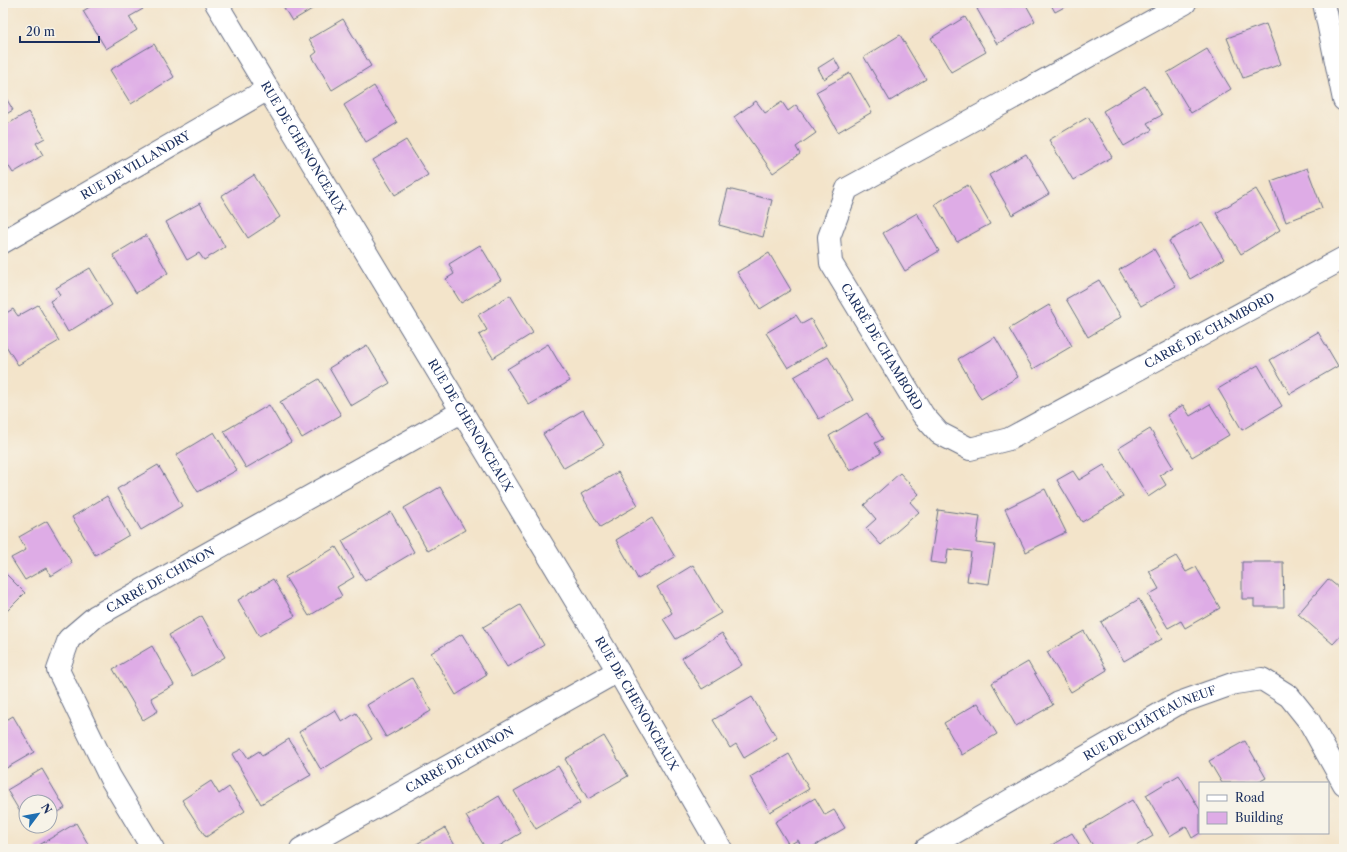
<svg xmlns="http://www.w3.org/2000/svg" width="1347" height="852" font-family="'Libre Caslon Text',serif">
  <rect width="100%" height="100%" fill="#f7f3e8"/>
  <filter id="ink" filterUnits="userSpaceOnUse"><feTurbulence type="fractalNoise" baseFrequency=".025" numOctaves="2"/><feDisplacementMap in="SourceGraphic" scale="8" xChannelSelector="R" yChannelSelector="G"/><feConvolveMatrix kernelMatrix="1 2 1 2 8 2 1 2 1" color-interpolation-filters="sRGB"/></filter>
  <filter id="wash" filterUnits="userSpaceOnUse"><feTurbulence type="fractalNoise" baseFrequency=".012" numOctaves="4" result="noise"/><feDisplacementMap in="SourceGraphic" scale="16" xChannelSelector="R" yChannelSelector="G"/><feGaussianBlur stdDeviation="0.9" result="paint"/><feColorMatrix in="noise" values="0 0 0 0 0 0 0 0 0 0 0 0 0 0 0 0 0 1.4 0 .05"/><feComposite in="paint" operator="in"/></filter>
  <g filter="url(#wash)">
    <rect width="100%" height="100%" fill="#f3e4ca"/>
    <g id="blocks">
      <!-- building -->
      <g fill="#deace6">
        <polygon points="96,3 139,3 143,9 129,17 137,30 106,49 83,11"/>
        <polygon points="281,3 322,3 292,21"/>
        <polygon points="987,3 1025,3 1035,21 997,44 977,9"/>
        <polygon points="1050,3 1072,3 1055,12"/>
        <polygon points="965,17 986,52 951,72 931,38"/>
        <polygon points="343,19 371,66 332,90 312,56 317,52 309,39"/>
        <polygon points="1266,24 1281,64 1243,78 1227,38"/>
        <polygon points="900,35 926,79 890,101 864,57"/>
        <polygon points="154,44 174,77 131,104 110,70"/>
        <polygon points="1207,49 1231,89 1191,113 1167,73"/>
        <polygon points="834,58 840,69 824,79 818,68"/>
        <polygon points="850,73 872,112 838,132 816,92"/>
        <polygon points="374,86 397,123 366,142 344,105"/>
        <polygon points="1145,86 1162,115 1147,123 1152,130 1124,146 1103,111"/>
        <polygon points="3,93 13,110 3,116"/>
        <polygon points="756,101 765,113 782,102 788,111 796,105 816,133 796,147 800,154 773,173 734,117"/>
        <polygon points="28,112 45,138 36,143 43,155 13,173 3,157 3,127"/>
        <polygon points="1088,117 1112,157 1073,180 1049,140"/>
        <polygon points="406,140 428,175 395,195 373,160"/>
        <polygon points="1026,154 1049,194 1012,215 989,175"/>
        <polygon points="1307,168 1322,208 1286,222 1271,181"/>
        <polygon points="254,175 280,217 248,238 221,196"/>
        <polygon points="968,185 990,224 957,242 935,204"/>
        <polygon points="728,189 772,200 763,237 719,225"/>
        <polygon points="1256,189 1280,230 1241,254 1216,213"/>
        <polygon points="200,203 225,247 204,260 199,253 187,260 166,222"/>
        <polygon points="917,213 939,251 905,271 883,233"/>
        <polygon points="1202,222 1224,259 1190,279 1169,241"/>
        <polygon points="146,235 168,273 136,293 113,255"/>
        <polygon points="480,245 501,280 461,303 446,279 454,274 449,264"/>
        <polygon points="1154,249 1176,286 1141,306 1119,270"/>
        <polygon points="769,253 791,290 760,309 737,272"/>
        <polygon points="90,268 112,305 68,332 50,301 60,295 56,288"/>
        <polygon points="1099,280 1121,317 1088,337 1066,299"/>
        <polygon points="510,295 533,333 493,358 479,335 487,330 478,315"/>
        <polygon points="38,305 59,341 18,365 3,341 3,315 13,309 18,316"/>
        <polygon points="1049,305 1072,346 1033,369 1009,329"/>
        <polygon points="796,315 802,324 811,319 826,345 788,368 766,333"/>
        <polygon points="1344,327 1344,338 1339,330"/>
        <polygon points="1318,332 1338,366 1290,394 1270,360"/>
        <polygon points="995,337 1018,377 981,399 958,359"/>
        <polygon points="548,344 570,381 529,405 507,369"/>
        <polygon points="367,345 390,383 351,406 329,368"/>
        <polygon points="828,357 853,400 819,419 794,377"/>
        <polygon points="1258,365 1282,406 1242,430 1218,389"/>
        <polygon points="319,379 341,415 302,438 280,402"/>
        <polygon points="1210,404 1229,435 1192,457 1167,415 1183,405 1190,416"/>
        <polygon points="269,405 291,442 246,468 224,431"/>
        <polygon points="583,410 604,445 564,468 543,434"/>
        <polygon points="867,413 883,439 875,443 881,453 850,471 829,436"/>
        <polygon points="1150,429 1173,467 1160,475 1166,485 1148,497 1119,448"/>
        <polygon points="214,432 237,470 198,492 176,455"/>
        <polygon points="158,465 182,506 141,530 117,489"/>
        <polygon points="1104,465 1123,497 1082,522 1057,480 1073,471 1079,480"/>
        <polygon points="618,472 638,505 600,527 581,494"/>
        <polygon points="900,473 919,494 910,502 919,512 881,545 866,528 876,519 864,505"/>
        <polygon points="440,487 465,530 428,551 404,508"/>
        <polygon points="1045,489 1066,532 1026,552 1005,509"/>
        <polygon points="107,496 129,535 95,555 72,517"/>
        <polygon points="938,510 980,516 976,543 995,545 989,584 967,581 971,552 948,549 946,564 930,562"/>
        <polygon points="391,512 414,552 365,581 342,541"/>
        <polygon points="652,518 675,557 638,579 616,540"/>
        <polygon points="47,521 72,563 51,576 46,568 25,580 11,558 26,550 19,537"/>
        <polygon points="336,547 354,577 337,587 342,596 309,616 285,577"/>
        <polygon points="1176,556 1186,572 1196,567 1220,608 1185,628 1181,621 1168,628 1148,595 1159,589 1149,571"/>
        <polygon points="1242,562 1283,562 1284,607 1254,607 1254,599 1242,599"/>
        <polygon points="693,565 721,613 676,639 663,619 672,613 657,587"/>
        <polygon points="3,571 25,593 3,615"/>
        <polygon points="273,579 295,616 259,636 238,600"/>
        <polygon points="1328,579 1344,592 1344,632 1333,644 1298,614"/>
        <polygon points="1139,599 1162,639 1124,661 1101,622"/>
        <polygon points="520,605 544,645 507,667 483,627"/>
        <polygon points="202,616 225,657 192,676 169,635"/>
        <polygon points="1084,631 1107,670 1071,692 1047,652"/>
        <polygon points="722,633 742,665 702,689 682,658"/>
        <polygon points="462,634 487,675 456,695 431,653"/>
        <polygon points="152,646 174,685 151,698 158,711 143,720 113,669"/>
        <polygon points="1028,662 1053,705 1016,726 992,683"/>
        <polygon points="412,678 431,711 386,737 367,705"/>
        <polygon points="752,697 777,738 744,758 736,744 730,748 713,720"/>
        <polygon points="978,703 997,734 962,755 944,723"/>
        <polygon points="335,710 342,722 356,713 372,739 321,770 299,732"/>
        <polygon points="13,716 34,752 3,770 3,722"/>
        <polygon points="604,736 628,776 588,799 565,759"/>
        <polygon points="289,739 311,775 261,804 232,754 242,749 248,758 259,751 262,756"/>
        <polygon points="1245,741 1266,778 1257,783 1222,783 1209,761"/>
        <polygon points="789,754 809,789 770,812 750,777"/>
        <polygon points="558,766 580,803 536,829 514,791"/>
        <polygon points="42,769 65,808 50,817 50,802 26,802 26,822 7,790"/>
        <polygon points="1179,775 1200,810 1200,833 1192,838 1186,826 1170,836 1146,795"/>
        <polygon points="211,781 219,794 229,787 245,811 206,837 182,800"/>
        <polygon points="499,796 521,833 494,849 486,849 466,816"/>
        <polygon points="815,798 825,815 834,810 845,828 809,849 803,849 798,840 789,845 775,822"/>
        <polygon points="1132,800 1153,836 1131,849 1095,849 1083,829"/>
        <polygon points="76,823 91,849 37,849 36,847"/>
        <polygon points="445,828 457,849 414,849 413,846"/>
        <polygon points="1072,833 1082,849 1045,849"/>
      </g>
    </g>
  </g>
  <g filter="url(#ink)">
    <use href="#blocks" fill-opacity="0" stroke="#676e84" stroke-width="1"/>
    <g fill="none" stroke-linecap="round" stroke-linejoin="round">
      <defs>
        <g id="minor">
          <path id="s1" d="M216 3 618 671 721 849"/>
          <path id="s2" d="M1185 3 847 189 829 237 831 263 923 415 939 433 970 449 1009 439 1344 258"/>
          <polyline points="1324,3 1344,100"/>
          <path id="s3" d="M3 242 268 89"/>
          <path id="s4" d="M153 849 110 777 58 670 69 639 96 616 463 411"/>
          <path id="s5" d="M301 849 618 671"/>
          <path id="s6" d="M926 849 1179 703 1235 683 1262 679 1289 696 1309 721 1344 784"/>
        </g>
      </defs>
      <!-- minor casing -->
      <use href="#minor" stroke="#676e84" stroke-width="24"/>
      <!-- minor -->
      <use href="#minor" stroke="#fff" stroke-width="22"/>
    </g>
  </g>
  <g text-anchor="middle" stroke-width="3.5" stroke-linejoin="round" paint-order="stroke">
    <!-- street labels -->
    <g font-size="12" fill="#1b2f5e" stroke="#f7f3e8">
      <text dy="4" stroke="none"><textPath href="#s1" startOffset="169">RUE DE CHENONCEAUX</textPath></text>
      <text dy="4" stroke="none"><textPath href="#s3" startOffset="153">RUE DE VILLANDRY</textPath></text>
      <text dy="4" stroke="none"><textPath href="#s2" startOffset="968">CARRÉ DE CHAMBORD</textPath></text>
      <text dy="4" stroke="none"><textPath href="#s2" startOffset="561">CARRÉ DE CHAMBORD</textPath></text>
      <text dy="4" stroke="none"><textPath href="#s1" startOffset="493">RUE DE CHENONCEAUX</textPath></text>
      <text dy="4" stroke="none"><textPath href="#s4" startOffset="345">CARRÉ DE CHINON</textPath></text>
      <text dy="4" stroke="none"><textPath href="#s1" startOffset="817">RUE DE CHENONCEAUX</textPath></text>
      <text dy="4" stroke="none"><textPath href="#s6" startOffset="257">RUE DE CHÂTEAUNEUF</textPath></text>
      <text dy="4" stroke="none"><textPath href="#s5" startOffset="182">CARRÉ DE CHINON</textPath></text>
    </g>
  </g>
  <!-- margin -->
  <rect width="1347" height="852" fill="none" stroke="#f7f3e8" stroke-width="16"/>
  <!-- legend -->
  <rect x="1199" y="782" width="130" height="52" fill="#f7f3e8" stroke="#9fa5b1"/>
  <rect x="1207" y="795" width="20" height="6" fill="#ffffff" stroke="#9fa5b1"/>
  <text x="1235" y="802" font-size="12" fill="#1b2f5e">Road</text>
  <rect x="1207" y="812" width="20" height="12" fill="#deace6" stroke="#9fa5b1"/>
  <text x="1235" y="822" font-size="12" fill="#1b2f5e">Building</text>
  <!-- north arrow -->
  <g transform="translate(38 814) rotate(58)"><circle r="19" fill="#f7f3e8" stroke="#9fa5b1"/>
  <path d="M0-3L7 15L0 10L-7 15Z" fill="#1f6fb2"/>
  <text y="-6" font-size="11" font-weight="bold" text-anchor="middle" fill="#1b2f5e">N</text>
  </g>
  <!-- scale -->
  <path d="M20 36v6h79v-6" fill="none" stroke="#1b2f5e" stroke-width="2"/>
  <text x="26" y="36" font-size="12" fill="#1b2f5e" stroke="#f7f3e8" stroke-width="3" paint-order="stroke">20 m</text>
</svg>
